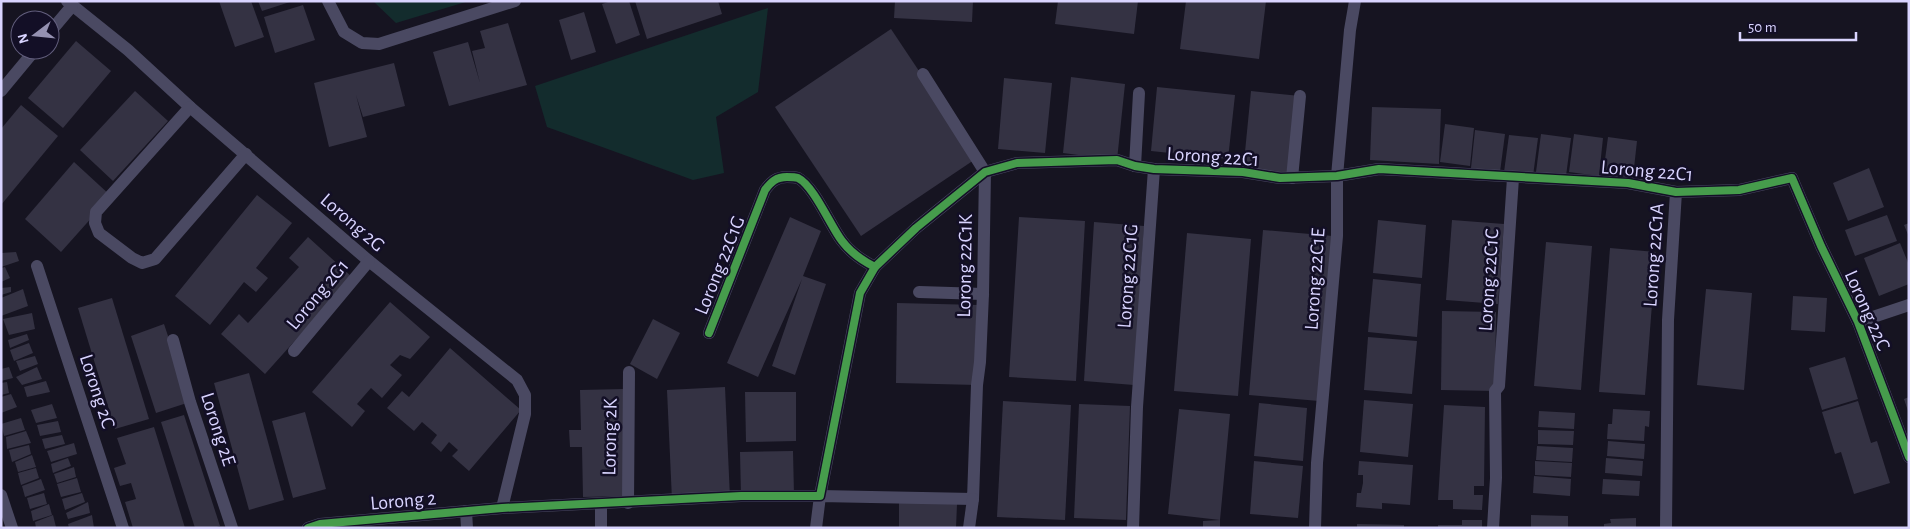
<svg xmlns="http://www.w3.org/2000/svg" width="1910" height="529" font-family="'Alegreya Sans',sans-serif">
  <rect width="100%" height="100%" fill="#161421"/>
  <!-- green -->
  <g fill="#132c2d">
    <polygon points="373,1 469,1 396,23"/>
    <polygon points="768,8 758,92 716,117 724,173 693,180 547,127 535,86"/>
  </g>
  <!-- building -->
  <g fill="#343243">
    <polygon points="219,1 251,1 264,37 235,47"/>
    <polygon points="258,1 290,1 290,2 262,11"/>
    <polygon points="611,1 629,1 640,35 616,44 602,4"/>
    <polygon points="635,1 718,1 722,14 647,39"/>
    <polygon points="895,1 973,1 972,22 894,18"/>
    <polygon points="1058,1 1138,1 1134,34 1055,24"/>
    <polygon points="1186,1 1266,1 1259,59 1180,49"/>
    <polygon points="303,5 315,40 275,53 264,17"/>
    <polygon points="584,12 596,52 571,60 559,20"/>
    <polygon points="508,23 527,85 449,106 433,52 468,42 480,83 472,51 485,48 480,31"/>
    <polygon points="891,29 977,158 861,236 775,107"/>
    <polygon points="76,41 111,71 63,128 28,98"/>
    <polygon points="394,63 405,106 363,117 356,95 367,137 329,147 314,83"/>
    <polygon points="1071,77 1125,84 1117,160 1063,153"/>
    <polygon points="1004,78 1052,83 1045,153 998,149"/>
    <polygon points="1157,87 1235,95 1228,159 1151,151"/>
    <polygon points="135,91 168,121 113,181 80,150"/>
    <polygon points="1251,91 1300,96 1292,178 1243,172"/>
    <polygon points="21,105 58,136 1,205 1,129"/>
    <polygon points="1372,107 1441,109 1439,164 1370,160"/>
    <polygon points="1445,124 1474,128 1470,166 1440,162"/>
    <polygon points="1475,130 1505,134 1500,172 1471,168"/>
    <polygon points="1541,134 1571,138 1566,176 1536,172"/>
    <polygon points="1574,134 1603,138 1599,176 1569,172"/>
    <polygon points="1509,135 1538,138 1533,176 1504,172"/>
    <polygon points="1608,137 1637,141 1633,177 1603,175"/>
    <polygon points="74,162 111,196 61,252 25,219"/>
    <polygon points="1869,168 1884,207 1848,221 1833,183"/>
    <polygon points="257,195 292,223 256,268 268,278 256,292 244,282 210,325 175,296"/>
    <polygon points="1887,215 1897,241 1855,256 1845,230"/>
    <polygon points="790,217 821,231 803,276 826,284 795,375 772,366 802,279 758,377 727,363"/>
    <polygon points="1019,217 1085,221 1076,381 1009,377"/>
    <polygon points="1378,220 1426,225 1422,278 1373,273"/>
    <polygon points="1452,220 1504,224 1498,304 1446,300"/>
    <polygon points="1094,222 1144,226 1134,385 1084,381"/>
    <polygon points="1909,223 1909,237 1904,225"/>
    <polygon points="1263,230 1333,236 1319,401 1249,395"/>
    <polygon points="1187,233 1251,239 1238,396 1174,391"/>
    <polygon points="308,237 352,277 265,374 221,334 239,314 248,323 299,267 289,258"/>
    <polygon points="1546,242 1592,246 1581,390 1534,386"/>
    <polygon points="1900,243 1909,265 1909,284 1879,296 1864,258"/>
    <polygon points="1610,248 1656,252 1645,395 1599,392"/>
    <polygon points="16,252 19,261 1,267 1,253"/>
    <polygon points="5,267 10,278 1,282 1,268"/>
    <polygon points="1373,279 1421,284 1417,337 1368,332"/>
    <polygon points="11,287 11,292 1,295 1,288"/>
    <polygon points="23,289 28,306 1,316 1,298"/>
    <polygon points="1706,289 1752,293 1744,390 1697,385"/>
    <polygon points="1793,296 1827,298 1825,332 1791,330"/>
    <polygon points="112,298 149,419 115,429 78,308"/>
    <polygon points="390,302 430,337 410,359 400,355 390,365 402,375 382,398 371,388 357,404 365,411 352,427 312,392"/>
    <polygon points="897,303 979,305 977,385 896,383"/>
    <polygon points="1442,311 1496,312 1495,391 1441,390"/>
    <polygon points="32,313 35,329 9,335 3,319"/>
    <polygon points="653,319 680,333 657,379 630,364"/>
    <polygon points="164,324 190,402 156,413 131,336"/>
    <polygon points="27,334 29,340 10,348 8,340"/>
    <polygon points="1368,337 1417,341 1412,394 1364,390"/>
    <polygon points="29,343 33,353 14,361 10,350"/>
    <polygon points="450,348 521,410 469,471 452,456 458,450 449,442 441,452 431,443 437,435 422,422 414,431 387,408 402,391 409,397"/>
    <polygon points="35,356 38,364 20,371 16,361"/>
    <polygon points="1845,357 1858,399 1822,410 1809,368"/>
    <polygon points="9,367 13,378 1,381 1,369"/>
    <polygon points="37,367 42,379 22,385 16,377"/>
    <polygon points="249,373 284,500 249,510 214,383"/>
    <polygon points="46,381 50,392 27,397 24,387"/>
    <polygon points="7,382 9,393 1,395 1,383"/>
    <polygon points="725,387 730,498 672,500 667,390"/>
    <polygon points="624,389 627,496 583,497 582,447 570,447 569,430 581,430 580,390"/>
    <polygon points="745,392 796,392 796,441 746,442"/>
    <polygon points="11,394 17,407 1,413 1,397"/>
    <polygon points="1909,397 1909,411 1908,411 1904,399"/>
    <polygon points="1364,400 1413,404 1408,457 1360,452"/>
    <polygon points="1003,401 1071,405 1065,520 997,517"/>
    <polygon points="1858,401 1871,443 1877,441 1890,483 1854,494 1841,452 1835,454 1822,412"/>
    <polygon points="1259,403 1307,408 1303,461 1254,456"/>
    <polygon points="52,404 57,418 36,423 31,410"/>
    <polygon points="1079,404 1130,406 1126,520 1074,518"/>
    <polygon points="1444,405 1485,407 1484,486 1474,486 1474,495 1483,495 1482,510 1453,509 1453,500 1438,500"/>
    <polygon points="1179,409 1230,414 1220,520 1168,514"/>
    <polygon points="1613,409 1650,411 1649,427 1645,426 1644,441 1607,439 1608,424 1612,424"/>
    <polygon points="1539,411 1575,413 1574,429 1538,427"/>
    <polygon points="305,412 326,489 293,498 272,421"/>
    <polygon points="184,415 220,526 214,528 195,528 161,422"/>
    <polygon points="21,418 25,430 4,436 1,424"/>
    <polygon points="58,421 61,432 40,436 37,425"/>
    <polygon points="154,427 185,528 133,528 125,502 136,499 131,483 120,486 114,468 126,464 117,438"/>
    <polygon points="1538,430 1574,431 1573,445 1538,444"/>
    <polygon points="26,431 31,443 7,449 6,437"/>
    <polygon points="62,435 65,444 45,449 42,439"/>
    <polygon points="1608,441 1645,444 1644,459 1607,456"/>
    <polygon points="74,443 77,454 51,462 47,451"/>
    <polygon points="29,445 31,454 12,462 9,450"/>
    <polygon points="1537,446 1573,448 1572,462 1536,460"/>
    <polygon points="793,451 794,495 741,496 740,452"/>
    <polygon points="32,455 36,467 18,472 15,462"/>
    <polygon points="68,458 71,466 53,473 51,464"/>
    <polygon points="1606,458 1643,461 1642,476 1605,473"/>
    <polygon points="1254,461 1303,466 1298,518 1250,514"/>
    <polygon points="1359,461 1413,465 1410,505 1382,503 1382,509 1356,507 1357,493 1361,493 1363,483 1363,475 1358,475"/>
    <polygon points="1535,461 1572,463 1571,477 1535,475"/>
    <polygon points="74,467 76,477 57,483 54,474"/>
    <polygon points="36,468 39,478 21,485 18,473"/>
    <polygon points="1534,476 1571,479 1570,496 1533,493"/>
    <polygon points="77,478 81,492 61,497 57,484"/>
    <polygon points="41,479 45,490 25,497 22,486"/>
    <polygon points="1603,479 1640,481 1639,496 1602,494"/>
    <polygon points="44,493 47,504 30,509 27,498"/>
    <polygon points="82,493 85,502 65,510 62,499"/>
    <polygon points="88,502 90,513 68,519 66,513"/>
    <polygon points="899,502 957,504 956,528 899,528"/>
    <polygon points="49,504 52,515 33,521 31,511"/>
    <polygon points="53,515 56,527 36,528 35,522"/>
    <polygon points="92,515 94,528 69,528 68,524"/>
    <polygon points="1531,515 1568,516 1568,528 1531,528"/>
    <polygon points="1636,518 1636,528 1604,528 1604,524 1611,523 1610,519"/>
    <polygon points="1220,520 1220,528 1203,528 1203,521"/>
    <polygon points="1462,520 1482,520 1482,528 1438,528 1438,525 1462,525"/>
    <polygon points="1357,524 1404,525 1404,528 1357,528"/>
  </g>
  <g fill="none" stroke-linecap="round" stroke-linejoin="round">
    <!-- street -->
    <g stroke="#4a4962" stroke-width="12">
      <polyline points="67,1 128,50 190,107 369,261 517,380 525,395 525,414 502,508"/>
      <polyline points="328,1 344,32 362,43 379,44 515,1"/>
      <polyline points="50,32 72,6"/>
      <polyline points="1,91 35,50"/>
      <polyline points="190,107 96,212 95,223 99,233 132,258 142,263 155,259 246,154"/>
      <polyline points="1135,166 1139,93"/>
      <polyline points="1292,178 1300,96"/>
      <polyline points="37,266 123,528"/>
      <polyline points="919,292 983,294"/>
      <polyline points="1858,322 1909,305"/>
      <path d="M709 333 765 190C771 182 776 177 787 177 790 177 795 177 798 178 814 186 831 227 842 241 851 253 863 261 875 267L916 228 985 172 1017 163 1117 160 1135 166 1154 169 1243 172 1280 178 1337 176 1379 169 1628 183 1676 192 1739 190 1792 178 1821 246 1858 322 1909 457"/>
      <polyline points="173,340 190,402 232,528"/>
      <polyline points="294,351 369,261"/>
      <polyline points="1,495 12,528"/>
      <polyline points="628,503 629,372"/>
      <polyline points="601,504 601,528"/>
      <polyline points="466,511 467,528"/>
      <polyline points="308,528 320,524 502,508 741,496 820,496 860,293 875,267"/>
      <polyline points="816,528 820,496 973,499 977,385 980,362 983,294 985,172 923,74"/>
      <polyline points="969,528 973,499"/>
      <polyline points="1133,528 1137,407 1154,169"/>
      <polyline points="1315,528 1317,463 1337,236 1337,176 1350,30 1355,1"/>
      <polyline points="1493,528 1496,478 1495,391 1499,386 1513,178"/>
      <polyline points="1666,528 1668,320 1676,192"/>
    </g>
    <defs>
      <g id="cycleway">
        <path d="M709 333 765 190C771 182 776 177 787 177 790 177 795 177 798 178 814 186 831 227 842 241 851 253 863 261 875 267L916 228 985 172 1017 163 1117 160 1135 166 1154 169 1243 172 1280 178 1337 176 1379 169 1628 183 1676 192 1739 190 1792 178 1821 246 1858 322 1909 457"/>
        <polyline points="308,528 320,524 502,508 741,496 820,496 860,293 875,267"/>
      </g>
    </defs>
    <!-- cycleway casing -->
    <use href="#cycleway" stroke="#130f26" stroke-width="11"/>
    <!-- cycleway -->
    <use href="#cycleway" stroke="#469c4c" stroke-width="8"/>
  </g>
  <g text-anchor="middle" stroke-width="5" stroke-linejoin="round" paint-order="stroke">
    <!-- street labels -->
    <g font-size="20" fill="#d9d4ff" stroke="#130f26">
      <text transform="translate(1213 156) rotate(4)" y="7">Lorong 22C1</text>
      <text transform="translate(1647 170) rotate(5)" y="7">Lorong 22C1</text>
      <text transform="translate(353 222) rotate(41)" y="7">Lorong 2G</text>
      <text transform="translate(1653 255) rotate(-86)" y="7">Lorong 22C1A</text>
      <text transform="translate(719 265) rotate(-68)" y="7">Lorong 22C1G</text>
      <text transform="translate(964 266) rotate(-89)" y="7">Lorong 22C1K</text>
      <text transform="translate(1127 276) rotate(-86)" y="7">Lorong 22C1G</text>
      <text transform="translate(1314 279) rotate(-86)" y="7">Lorong 22C1E</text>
      <text transform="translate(1488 280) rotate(-86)" y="7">Lorong 22C1C</text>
      <text transform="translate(317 294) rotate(-50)" y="7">Lorong 2G1</text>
      <text transform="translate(1868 310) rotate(66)" y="7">Lorong 22C</text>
      <text transform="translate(98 391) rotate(72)" y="7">Lorong 2C</text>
      <text transform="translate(219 429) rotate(72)" y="7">Lorong 2E</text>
      <text transform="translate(609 437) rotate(-89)" y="7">Lorong 2K</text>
      <text transform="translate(403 500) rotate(-5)" y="7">Lorong 2</text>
    </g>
  </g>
  <!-- border -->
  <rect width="1910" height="529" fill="none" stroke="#d9d4ff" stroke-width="5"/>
  <!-- north arrow -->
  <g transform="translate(35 35) rotate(254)"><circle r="24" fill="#130f26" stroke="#625e7d"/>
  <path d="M0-4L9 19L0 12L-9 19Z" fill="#9591b1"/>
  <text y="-8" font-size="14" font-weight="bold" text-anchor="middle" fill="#d9d4ff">N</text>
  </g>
  <!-- scale -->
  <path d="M1740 32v8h116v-8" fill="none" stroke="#d9d4ff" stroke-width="2.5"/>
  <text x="1748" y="32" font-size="15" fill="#d9d4ff" stroke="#130f26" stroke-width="4" paint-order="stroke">50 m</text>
</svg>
